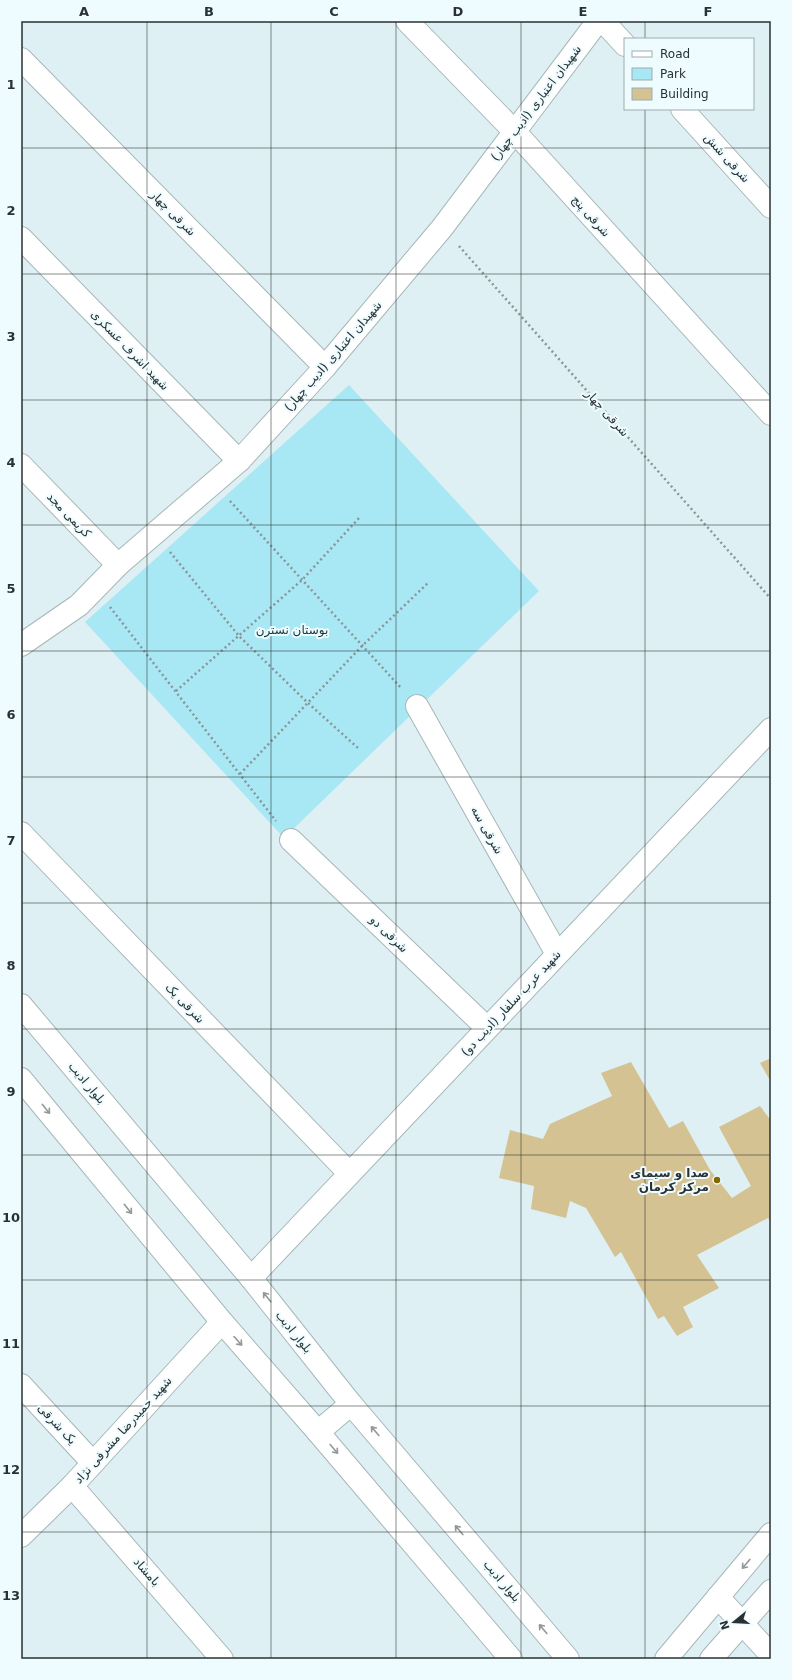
<svg xmlns="http://www.w3.org/2000/svg" width="792" height="1680" font-family="'DejaVu Sans',Cairo,sans-serif">
  <rect width="100%" height="100%" fill="#def0f3"/>
  <!-- green -->
  <polygon fill="#a8e8f4" points="349,385 539,591 284,838 85,622"/>
  <!-- building -->
  <g fill="#d4c292">
    <polygon points="771,1058 771,1082 760,1063"/>
    <polygon points="631,1062 669,1128 683,1121 710,1170 732,1198 751,1186 719,1127 760,1106 769,1118 771,1117 771,1223 768,1218 697,1255 719,1288 683,1307 693,1327 677,1336 664,1316 658,1319 621,1252 615,1257 586,1208 570,1201 566,1218 531,1209 534,1186 499,1178 510,1130 543,1139 550,1124 612,1096 601,1073"/>
  </g>
  <g fill="none" stroke-linecap="round" stroke-linejoin="round">
    <defs>
      <g id="minor">
        <polyline points="407,21 515,132 771,414"/>
        <polyline points="603,21 625,45"/>
        <polyline points="21,59 325,367"/>
        <polyline points="682,109 771,207"/>
        <polyline points="21,238 239,461"/>
        <polyline points="21,465 118,565"/>
        <polyline points="21,645 79,605 118,565 239,461 325,367 442,228 598,21"/>
        <polyline points="417,706 557,954"/>
        <polyline points="21,833 349,1173"/>
        <polyline points="291,840 487,1028"/>
        <polyline points="251,1278 771,729"/>
        <polyline points="21,1385 93,1463"/>
        <polyline points="318,1432 351,1404"/>
        <polyline points="72,1486 222,1659"/>
        <polyline points="21,1536 72,1486 222,1322"/>
        <polyline points="718,1597 771,1655"/>
      </g>
      <g id="major">
        <polyline points="21,1005 251,1278 351,1404 568,1659"/>
        <polyline points="21,1079 222,1322 318,1432 511,1659"/>
        <polyline points="666,1659 771,1534"/>
        <polyline points="711,1659 771,1591"/>
      </g>
    </defs>
    <!-- minor casing -->
    <use href="#minor" stroke="#a6b7ba" stroke-width="24"/>
    <!-- major casing -->
    <use href="#major" stroke="#a6b7ba" stroke-width="24"/>
    <!-- path -->
    <g stroke="#899598" stroke-width="2.5" stroke-dasharray="2 3" stroke-linecap="butt">
      <polyline points="459,246 771,599"/>
      <polyline points="230,501 402,689"/>
      <polyline points="170,552 239,636 308,703 358,748"/>
      <polyline points="110,607 276,821"/>
      <polyline points="176,691 302,580 360,517"/>
      <polyline points="240,774 362,646 429,582"/>
    </g>
    <!-- minor -->
    <use href="#minor" stroke="#fff" stroke-width="22"/>
    <!-- major -->
    <use href="#major" stroke="#fff" stroke-width="22"/>
  </g>
  <!-- one-way arrows -->
  <defs><path id="oneway-shaft" d="M-6 0H5M1.5-3L5.5 0L1.5 3" fill="none" stroke-width="1.6" stroke-linecap="round" stroke-linejoin="round"/></defs>
  <g stroke="#949898">
    <use href="#oneway-shaft" transform="translate(46 1109) rotate(51)"/>
    <use href="#oneway-shaft" transform="translate(128 1209) rotate(51)"/>
    <use href="#oneway-shaft" transform="translate(267 1297) rotate(-129)"/>
    <use href="#oneway-shaft" transform="translate(238 1341) rotate(48)"/>
    <use href="#oneway-shaft" transform="translate(375 1431) rotate(-130)"/>
    <use href="#oneway-shaft" transform="translate(334 1449) rotate(50)"/>
    <use href="#oneway-shaft" transform="translate(459 1530) rotate(-130)"/>
    <use href="#oneway-shaft" transform="translate(746 1564) rotate(130)"/>
    <use href="#oneway-shaft" transform="translate(543 1629) rotate(-130)"/>
  </g>
  <!-- grid -->
  <path fill="none" stroke="#2a3132" stroke-width="1" stroke-opacity="0.55" d="M147 21V1659M271 21V1659M396 21V1659M521 21V1659M645 21V39M645 109V1659M21 148H771M21 274H771M21 400H771M21 525H771M21 651H771M21 777H771M21 903H771M21 1029H771M21 1155H771M21 1280H771M21 1406H771M21 1532H771"/>
  <!-- markers -->
  <circle fill="#846700" stroke="#eefcff" stroke-width="1.5" cx="717" cy="1180" r="4"/>
  <g text-anchor="middle" stroke-width="4" stroke-linejoin="round" paint-order="stroke">
    <!-- street labels -->
    <g font-size="12" fill="#2a3132" stroke="#eefcff">
      <text transform="translate(536 103) rotate(-53)" y="4">شهیدان اعتباری (ادیب چهار)</text>
      <text transform="translate(727 158) rotate(48)" y="4">شرقی شش</text>
      <text transform="translate(173 213) rotate(45)" y="4">شرقی چهار</text>
      <text transform="translate(591 216) rotate(48)" y="4">شرقی پنج</text>
      <text transform="translate(130 350) rotate(46)" y="4">شهید اشرف عسکری</text>
      <text transform="translate(333 356) rotate(-49)" y="4">شهیدان اعتباری (ادیب چهار)</text>
      <text transform="translate(607 413) rotate(48)" y="4">شرقی چهار</text>
      <text transform="translate(69 515) rotate(46)" y="4">کریمی مجد</text>
      <text transform="translate(487 830) rotate(61)" y="4">شرقی سه</text>
      <text transform="translate(389 934) rotate(44)" y="4">شرقی دو</text>
      <text transform="translate(185 1003) rotate(46)" y="4">شرقی یک</text>
      <text transform="translate(511 1003) rotate(-47)" y="4">شهید عرب سلفار (ادیب دو)</text>
      <text transform="translate(87 1083) rotate(50)" y="4">بلوار ادیب</text>
      <text transform="translate(294 1332) rotate(51)" y="4">بلوار ادیب</text>
      <text transform="translate(57 1424) rotate(47)" y="4">یک شرقی</text>
      <text transform="translate(123 1430) rotate(-48)" y="4">شهید حمیدرضا مشرفی نژاد</text>
      <text transform="translate(147 1572) rotate(49)" y="4">بامشاد</text>
      <text transform="translate(502 1581) rotate(50)" y="4">بلوار ادیب</text>
    </g>
    <!-- park labels -->
    <g font-size="12" fill="#17373c" stroke="#eefcff">
      <text x="292" y="634">بوستان نسترن</text>
    </g>
    <!-- poi labels -->
    <g font-size="12" font-weight="bold" fill="#2a3132" stroke="#eefcff" text-anchor="end">
      <text x="709" y="1177">صدا و سیمای<tspan x="709" dy="14">مرکز کرمان</tspan></text>
    </g>
  </g>
  <!-- border -->
  <rect width="792" height="1680" fill="none" stroke="#eefcff" stroke-width="44"/>
  <!-- legend -->
  <rect x="624" y="38" width="130" height="72" fill="#eefcff" stroke="#a0abad"/>
  <rect x="632" y="51" width="20" height="6" fill="#ffffff" stroke="#a0abad"/>
  <text x="660" y="58" font-size="12" fill="#2a3132">Road</text>
  <rect x="632" y="68" width="20" height="12" fill="#a8e8f4" stroke="#a0abad"/>
  <text x="660" y="78" font-size="12" fill="#2a3132">Park</text>
  <rect x="632" y="88" width="20" height="12" fill="#d4c292" stroke="#a0abad"/>
  <text x="660" y="98" font-size="12" fill="#2a3132">Building</text>
  <!-- north arrow -->
  <g transform="translate(734 1622) rotate(252)" stroke="#eefcff" stroke-width="3" paint-order="stroke">
  <path d="M0-3L7 15L0 10L-7 15Z" fill="#2a3132"/>
  <text y="-6" font-size="11" font-weight="bold" text-anchor="middle" fill="#2a3132">N</text>
  </g>
  <rect x="22" y="22" width="748" height="1636" fill="none" stroke="#2a3132" stroke-width="1.5"/>
  <g font-size="13" text-anchor="middle" font-weight="bold" fill="#2a3132">
    <text x="84" y="16">A</text>
    <text x="209" y="16">B</text>
    <text x="334" y="16">C</text>
    <text x="458" y="16">D</text>
    <text x="583" y="16">E</text>
    <text x="708" y="16">F</text>
    <text x="11" y="89">1</text>
    <text x="11" y="215">2</text>
    <text x="11" y="341">3</text>
    <text x="11" y="467">4</text>
    <text x="11" y="593">5</text>
    <text x="11" y="719">6</text>
    <text x="11" y="845">7</text>
    <text x="11" y="970">8</text>
    <text x="11" y="1096">9</text>
    <text x="11" y="1222">10</text>
    <text x="11" y="1348">11</text>
    <text x="11" y="1474">12</text>
    <text x="11" y="1600">13</text>
  </g>
</svg>
